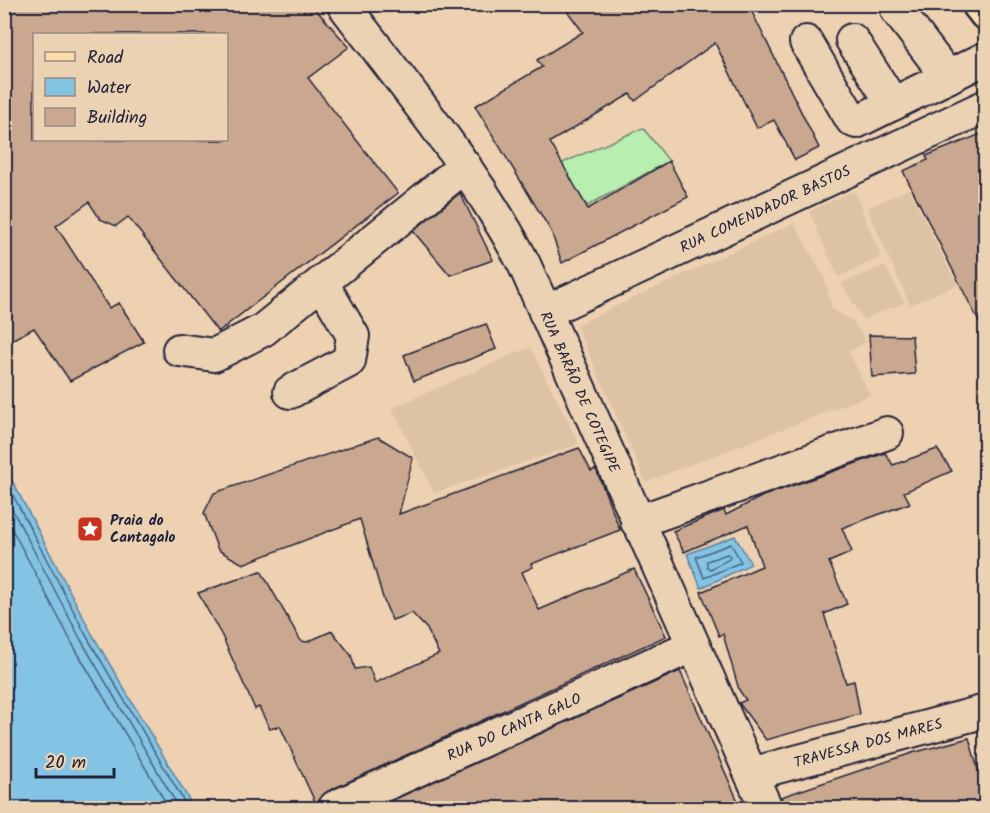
<svg xmlns="http://www.w3.org/2000/svg" width="990" height="813" font-family="Kalam,sans-serif">
  <rect width="100%" height="100%" fill="#edd1b0"/>
  <filter id="ink" filterUnits="userSpaceOnUse"><feTurbulence type="fractalNoise" baseFrequency=".0167" numOctaves="2"/><feDisplacementMap in="SourceGraphic" scale="12" xChannelSelector="R" yChannelSelector="G"/><feConvolveMatrix kernelMatrix="1 2 1 2 8 2 1 2 1" color-interpolation-filters="sRGB"/></filter>
  <g filter="url(#ink)">
    <!-- built -->
    <g fill="#dec2a4">
      <polygon points="909,189 957,285 910,305 867,208"/>
      <polygon points="854,191 881,257 838,277 809,211"/>
      <polygon points="794,223 824,277 832,309 853,321 866,342 849,352 870,395 646,482 576,325"/>
      <polygon points="885,266 904,303 863,319 841,283"/>
      <polygon points="530,347 579,444 434,493 392,408"/>
    </g>
    <!-- green -->
    <polygon fill="#b8eeaf" stroke="#6d8875" stroke-width="1.5" points="643,128 669,161 587,206 560,164"/>
    <!-- water -->
    <g fill="#83c4e4" stroke="#5c83a0" stroke-width="1.5">
      <polygon points="4,465 92,634 194,808 5,808"/>
      <polygon points="735,536 751,564 701,588 687,554"/>
    </g>
    <g fill="none" stroke-linecap="round" stroke-linejoin="round">
      <!-- shore -->
      <g stroke="#49637f" stroke-width="1.5">
        <polyline points="4,478 87,637 188,808"/>
        <polyline points="4,494 81,640 179,808"/>
        <polyline points="4,514 73,645 169,808"/>
        <polygon points="731,544 741,562 704,578 696,557"/>
        <polygon points="727,554 730,556 729,559 710,569 707,567 707,561"/>
      </g>
    </g>
    <!-- building -->
    <g fill="#c9a88f" stroke="#22223b" stroke-width="1.5" fill-rule="evenodd">
      <path d="M4 4H311L349 47 308 78 398 193 218 332 128 217 116 226 100 219 89 202 56 226 109 308 119 303 144 342 70 381 34 328 4 344ZM34 34H226V140H34Z"/>
      <polygon points="562,4 748,4 819,148 795,160 774,120 757,128 715,43 635,101 630,94 550,142 588,209 669,161 688,197 562,263 551,231 475,106 542,67 537,60 583,32"/>
      <polygon points="986,132 986,336 903,171 928,160 926,156"/>
      <polygon points="460,193 493,260 450,275 413,231"/>
      <polygon points="486,324 496,349 414,381 404,355"/>
      <polygon points="869,335 912,336 915,374 872,377"/>
      <polygon points="378,437 413,458 399,514 579,448 591,471 596,469 620,530 531,564 533,567 522,572 539,610 634,569 666,636 328,791 316,804 280,726 270,729 259,707 255,709 222,636 198,593 261,571 301,641 307,642 332,631 351,655 355,669 369,667 375,683 439,654 427,629 412,613 392,620 384,601 360,519 243,564 218,550 204,513 214,493"/>
      <polygon points="937,449 952,471 904,492 910,503 842,528 852,552 829,562 847,604 824,614 846,683 854,681 860,714 766,740 739,703 746,700 739,690 723,634 719,636 701,592 762,566 748,525 684,552 673,531 724,510 726,515 763,496 885,453 893,465"/>
      <polygon points="680,671 741,808 375,808"/>
      <polygon points="969,738 986,797 986,808 784,808 781,797 912,753"/>
    </g>
    <g fill="none" stroke-linecap="round" stroke-linejoin="round">
      <defs>
        <g id="minor">
          <path d="M343 4C407 89 475 170 524 264L766 808"/>
          <polyline points="897,10 948,77"/>
          <polyline points="852,40 893,104"/>
          <polyline points="806,42 852,120 856,122 986,58"/>
          <polyline points="545,312 986,106"/>
          <polyline points="179,350 214,355 263,330 465,166"/>
          <polyline points="290,392 349,361 353,336 322,283"/>
          <polyline points="637,522 887,433"/>
          <polyline points="751,774 986,711"/>
          <polyline points="335,807 692,646"/>
        </g>
        <polyline id="major" points="979,4 986,13"/>
      </defs>
      <!-- minor casing -->
      <use href="#minor" stroke="#22223b" stroke-width="36"/>
      <!-- major casing -->
      <use href="#major" stroke="#22223b" stroke-width="38"/>
      <!-- minor -->
      <use href="#minor" stroke="#ead2b2" stroke-width="32"/>
      <!-- major -->
      <use href="#major" stroke="#faddab" stroke-width="33"/>
    </g>
  </g>
  <!-- icons -->
  <defs>
    <symbol id="sight-square" viewBox="-11 -11 22 22"><rect x="-9" y="-9" width="18" height="18" rx="4" fill="#c8321e" stroke="#ead2b2"/><path d="M0-6L1.8-2.2L6-1.7L2.9 1.2L3.7 5.4L0 3.3L-3.7 5.4L-2.9 1.2L-6-1.7L-1.8-2.2Z" fill="#fff"/></symbol>
  </defs>
  <g fill-rule="evenodd">
    <use href="#sight-square" x="75" y="514" width="30" height="30"/>
  </g>
  <g text-anchor="middle" stroke-width="4.5" stroke-linejoin="round" paint-order="stroke">
    <!-- street labels -->
    <g font-size="15" fill="#22223b" stroke="#ead2b2">
      <text transform="translate(765 209) rotate(-25)" y="5">RUA COMENDADOR BASTOS</text>
      <text transform="translate(580 392) rotate(66)" y="5">RUA BARÃO DE COTEGIPE</text>
      <text transform="translate(514 727) rotate(-24)" y="5">RUA DO CANTA GALO</text>
      <text transform="translate(868 743) rotate(-15)" y="5">TRAVESSA DOS MARES</text>
    </g>
    <!-- poi labels -->
    <g font-size="15" font-weight="bold" fill="#22223b" stroke="#ead2b2" text-anchor="start">
      <text x="110" y="525">Praia do<tspan x="110" dy="17">Cantagalo</tspan></text>
    </g>
  </g>
  <!-- margin -->
  <rect width="990" height="813" fill="none" stroke="#ead2b2" stroke-width="24"/>
  <rect x="12" y="12" width="966" height="789" fill="none" stroke="#22223b" stroke-width="2" filter="url(#ink)"/>
  <!-- legend -->
  <rect x="33" y="33" width="195" height="108" fill="#ead2b2" stroke="#9a8c82" stroke-width="1.5"/>
  <rect x="45" y="52" width="30" height="9" fill="#faddab" stroke="#9a8c82" stroke-width="1.5"/>
  <text x="87" y="63" font-size="18" fill="#22223b">Road</text>
  <rect x="45" y="78" width="30" height="18" fill="#83c4e4" stroke="#9a8c82" stroke-width="1.5"/>
  <text x="87" y="93" font-size="18" fill="#22223b">Water</text>
  <rect x="45" y="108" width="30" height="18" fill="#c9a88f" stroke="#9a8c82" stroke-width="1.5"/>
  <text x="87" y="123" font-size="18" fill="#22223b">Building</text>
  <!-- scale -->
  <path d="M36 768v9h78v-9" fill="none" stroke="#22223b" stroke-width="3"/>
  <text x="45" y="768" font-size="18" fill="#22223b" stroke="#ead2b2" stroke-width="4.5" paint-order="stroke">20 m</text>
</svg>
